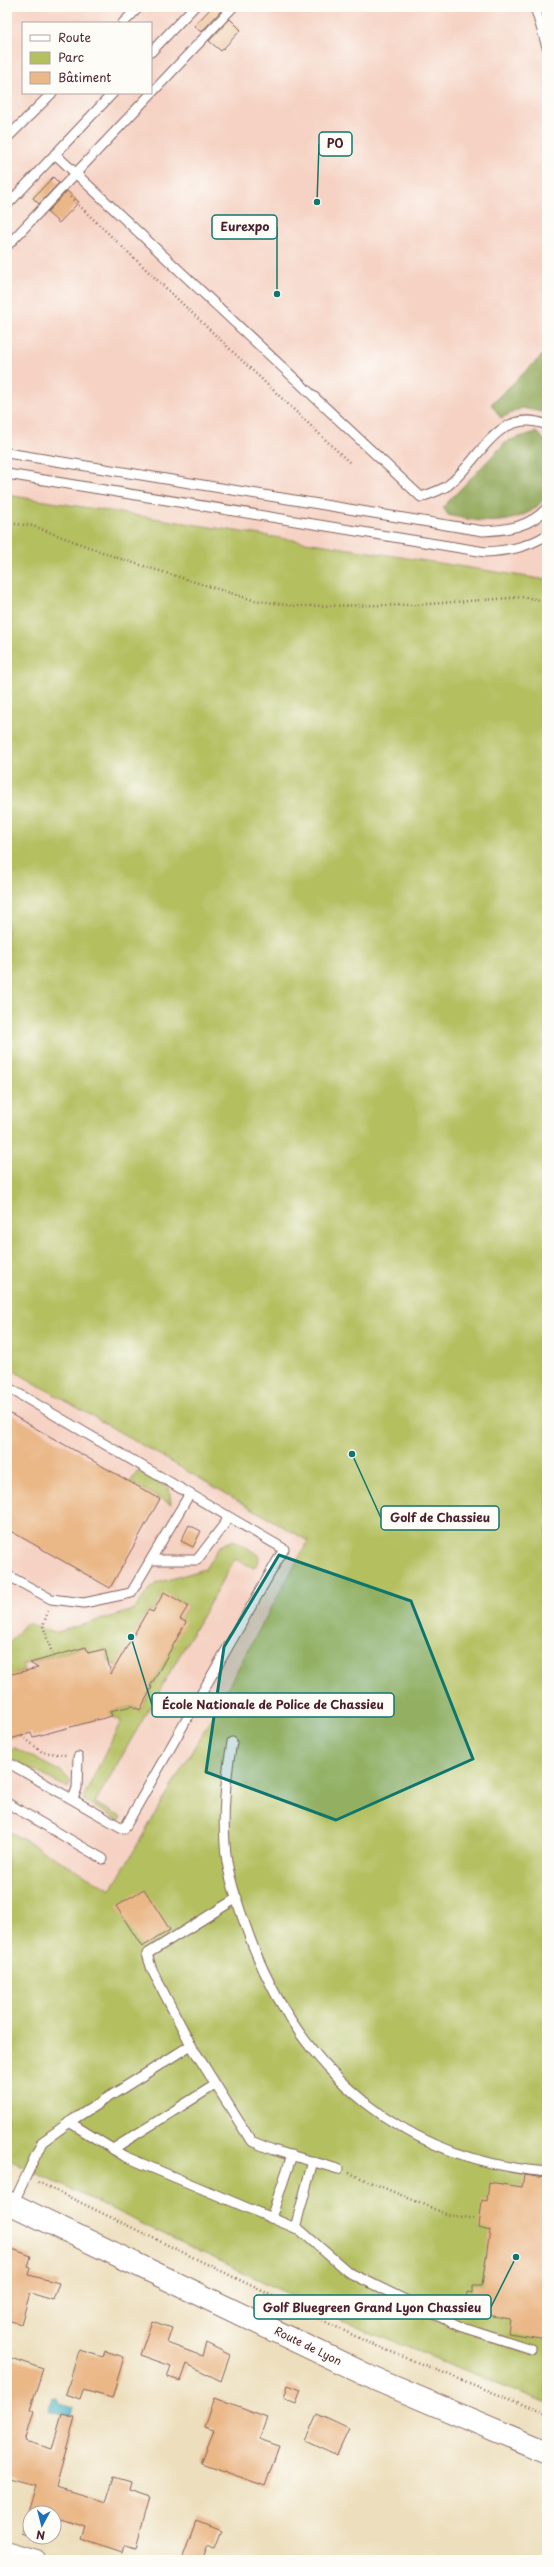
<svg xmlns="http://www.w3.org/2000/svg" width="554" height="2567" font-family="'Playpen Sans',sans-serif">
  <rect width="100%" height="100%" fill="#fdfcf7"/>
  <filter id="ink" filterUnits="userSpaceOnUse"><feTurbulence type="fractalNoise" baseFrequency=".025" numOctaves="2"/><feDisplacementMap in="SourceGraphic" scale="8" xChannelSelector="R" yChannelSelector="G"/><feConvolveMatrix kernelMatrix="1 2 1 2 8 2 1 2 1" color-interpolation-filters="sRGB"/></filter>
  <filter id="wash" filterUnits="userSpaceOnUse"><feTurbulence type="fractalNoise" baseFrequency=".012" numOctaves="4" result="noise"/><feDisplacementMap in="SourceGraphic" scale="16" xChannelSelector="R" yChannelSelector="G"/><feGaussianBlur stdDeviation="0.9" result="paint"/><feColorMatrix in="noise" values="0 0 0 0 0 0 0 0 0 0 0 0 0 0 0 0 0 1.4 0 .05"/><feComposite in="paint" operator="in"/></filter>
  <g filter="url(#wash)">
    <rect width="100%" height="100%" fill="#eddfbd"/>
    <!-- built -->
    <g fill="#f5d2c3" fill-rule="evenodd">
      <path d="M7 7H547V580L7 495ZM23 23H151V93H23Z"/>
      <polygon points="7,1367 308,1541 202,1734 111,1890 7,1830"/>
    </g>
    <!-- green -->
    <g fill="#b4bf61" stroke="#7f6f46">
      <polygon points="7,495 547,580 547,2403 366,2331 7,2159 7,1830 111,1890 202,1734 308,1541 7,1367"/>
      <polygon points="138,1471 169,1488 171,1504 130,1482"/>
      <polygon points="234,1540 259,1555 259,1561 254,1568 235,1559 95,1803 121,1817 119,1821 85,1801 84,1796 121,1721 112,1716 110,1711 132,1706 140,1710 152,1688 150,1687 185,1622 180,1619 188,1606 164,1593 153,1612 148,1610 116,1666 108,1661 105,1649 88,1653 85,1647 23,1665 24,1671 7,1675 7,1647 23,1626 28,1623 54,1633 134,1610 149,1589 157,1583 205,1569 220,1546"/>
      <polygon points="15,1748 63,1773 70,1781 68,1788 7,1757 7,1750"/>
    </g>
    <!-- forest -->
    <g fill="#8fa657" stroke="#6c6241">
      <polygon points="547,351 547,413 522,408 501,418 491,404"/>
      <path d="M536 432 547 442V495C542 501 536 509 529 512 503 527 475 521 448 515L443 507 507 441Z"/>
    </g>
    <!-- water -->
    <polygon fill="#4ab6c6" stroke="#4a6a78" points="53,2397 57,2398 59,2403 73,2407 70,2417 49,2411"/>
    <g id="blocks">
      <!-- building -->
      <g fill="#eab787">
        <polygon points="212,7 217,7 221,11 201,32 194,26"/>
        <polygon points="230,19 241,30 221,51 209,41"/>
        <polygon points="53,177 59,183 39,204 33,198"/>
        <polygon points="67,191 79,202 59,223 47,212"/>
        <polygon points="7,1412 160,1499 110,1588 7,1529"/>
        <polygon points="189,1525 201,1531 193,1547 181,1541"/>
        <polygon points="164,1592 188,1606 180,1619 186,1622 150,1687 152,1687 140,1710 132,1706 110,1711 112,1716 33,1737 31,1733 7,1740 7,1693 10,1688 7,1675 38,1668 30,1663 86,1647 88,1653 105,1649 111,1674 148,1610 153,1612"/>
        <polygon points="144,1889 170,1930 142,1947 116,1906"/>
        <polygon points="524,2175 546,2178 547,2185 547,2339 508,2333 510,2319 466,2311 468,2292 473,2293 473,2285 482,2285 490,2230 479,2227 482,2200 487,2201 489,2182 522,2187"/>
        <polygon points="10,2248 31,2256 28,2267 31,2268 29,2275 59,2283 53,2300 30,2293 21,2324 7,2320 7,2257"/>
        <polygon points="152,2321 172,2328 167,2343 202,2356 206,2343 230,2355 221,2381 187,2364 181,2381 167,2377 171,2366 140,2355"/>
        <polygon points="79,2350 103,2357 105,2351 124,2357 112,2398 83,2390 80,2399 66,2394"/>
        <polygon points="11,2358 43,2369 30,2409 34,2411 25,2441 52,2449 62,2414 75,2417 56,2487 106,2502 114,2477 131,2482 129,2490 150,2497 136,2548 125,2545 123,2553 82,2539 86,2527 54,2517 54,2513 30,2513 30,2536 21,2533 35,2485 7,2477 7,2371"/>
        <polygon points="288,2385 301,2390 296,2403 284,2398"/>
        <polygon points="214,2398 267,2418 259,2439 279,2446 265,2486 201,2463 214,2430 204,2427"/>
        <polygon points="317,2414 349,2429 337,2455 305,2440"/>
        <polygon points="196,2520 221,2530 214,2548 208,2545 202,2560 181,2560"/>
      </g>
    </g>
  </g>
  <g filter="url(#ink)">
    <use href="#blocks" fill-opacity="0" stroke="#83625e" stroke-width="1"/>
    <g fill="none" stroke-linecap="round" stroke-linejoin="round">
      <defs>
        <g id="lane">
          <polyline points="535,7 547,47"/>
          <polyline points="123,23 139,7"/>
          <polyline points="151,52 194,7"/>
          <polyline points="7,138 52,93"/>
          <path d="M55 154 421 497C430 494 439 491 447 486 480 462 497 405 547 425"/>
          <polyline points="7,205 113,93"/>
          <polyline points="7,246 233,7"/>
          <path d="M7 453 483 531C507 530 530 527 547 508"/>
          <path d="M7 474 485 552C509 551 527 547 547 535"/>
          <polyline points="7,1387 284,1549 124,1829 7,1762"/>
          <polyline points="151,1560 197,1560 229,1518"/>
          <polyline points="7,1575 51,1599 84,1603 131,1593 189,1495"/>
          <path d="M232 1742C225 1781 221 1822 227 1862 232 1890 243 1920 253 1946 305 2076 405 2160 547 2172"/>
          <polyline points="73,1799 77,1788 78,1757"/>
          <polyline points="7,1803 103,1859"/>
          <polyline points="237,1898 147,1954 152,1970 191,2045 251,2141 273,2150 338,2169"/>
          <polyline points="69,2122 124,2156 300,2230 348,2272 459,2326 531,2349"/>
          <polyline points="113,2149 215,2085"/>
          <polyline points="13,2204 42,2142 74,2119 191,2045"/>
          <polyline points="271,2218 292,2155"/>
          <polyline points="295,2228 313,2161"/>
        </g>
        <polyline id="street" points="7,2551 37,2560"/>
        <polyline id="secondary" points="7,2202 377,2380 547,2452"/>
      </defs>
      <!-- lane casing -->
      <use href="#lane" stroke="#83625e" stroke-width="11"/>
      <!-- street casing -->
      <use href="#street" stroke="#83625e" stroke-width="19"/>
      <!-- secondary casing -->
      <use href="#secondary" stroke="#83625e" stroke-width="24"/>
      <!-- path -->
      <g stroke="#83625e" stroke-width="2.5" stroke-dasharray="1 3" stroke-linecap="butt">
        <polyline points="70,197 351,464"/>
        <polyline points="7,523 33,526 118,558 253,600 294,606 414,605 524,597 547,601"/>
        <polyline points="48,1611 43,1626 53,1656"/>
        <polyline points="22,1736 42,1752 66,1755"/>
        <polyline points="7,2166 14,2170"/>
        <polyline points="349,2173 448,2215 476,2219"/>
        <polyline points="38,2182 369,2343 547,2414"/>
      </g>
      <!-- lane -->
      <use href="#lane" stroke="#fff" stroke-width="9"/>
      <!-- street -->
      <use href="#street" stroke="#fff" stroke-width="17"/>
      <!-- secondary -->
      <use href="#secondary" stroke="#fff" stroke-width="22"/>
    </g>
  </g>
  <!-- marked area -->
  <path fill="#0f766e" fill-opacity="0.2" stroke="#0f766e" stroke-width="3" stroke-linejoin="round" d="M279 1555 411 1601 473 1759 336 1820 206 1772 224 1647Z"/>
  <g text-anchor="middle" stroke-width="3" stroke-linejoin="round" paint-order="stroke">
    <!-- street labels -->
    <g font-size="11" fill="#4a1f2b" stroke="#fdfcf7">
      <text transform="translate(308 2346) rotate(26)" y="4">Route de Lyon</text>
    </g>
  </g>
  <!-- callouts -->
  <path fill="none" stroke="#0f766e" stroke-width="1.5" d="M317 202L319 144M277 294L277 227M352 1454L381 1518M131 1637L152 1705M516 2257L491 2307"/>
  <g fill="#0f766e" stroke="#fdfcf7" stroke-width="1.5">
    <circle cx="317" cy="202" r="4"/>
    <circle cx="277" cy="294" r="4"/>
    <circle cx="352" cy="1454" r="4"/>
    <circle cx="131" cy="1637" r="4"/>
    <circle cx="516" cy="2257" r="4"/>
  </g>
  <g fill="#fdfcf7" stroke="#0f766e" stroke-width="1.5">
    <rect x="319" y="132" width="33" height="24" rx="4"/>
    <rect x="212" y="215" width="65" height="24" rx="4"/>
    <rect x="381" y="1506" width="118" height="24" rx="4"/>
    <rect x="152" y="1693" width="242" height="24" rx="4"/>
    <rect x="254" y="2295" width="237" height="24" rx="4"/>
  </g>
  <g font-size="12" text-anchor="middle" font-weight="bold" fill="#4a1f2b">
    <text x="335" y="148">P0</text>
    <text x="245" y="231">Eurexpo</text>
    <text x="440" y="1522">Golf de Chassieu</text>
    <text x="273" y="1709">École Nationale de Police de Chassieu</text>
    <text x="372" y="2312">Golf Bluegreen Grand Lyon Chassieu</text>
  </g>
  <!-- margin -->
  <rect width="554" height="2567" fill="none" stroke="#fdfcf7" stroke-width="24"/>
  <!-- legend -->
  <rect x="22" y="22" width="130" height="72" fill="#fdfcf7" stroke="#b5a4a5"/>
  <rect x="30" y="35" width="20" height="6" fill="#ffffff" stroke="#b5a4a5"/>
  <text x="58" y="42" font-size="12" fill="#4a1f2b">Route</text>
  <rect x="30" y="52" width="20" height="12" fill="#b4bf61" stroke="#b5a4a5"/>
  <text x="58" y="62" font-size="12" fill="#4a1f2b">Parc</text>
  <rect x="30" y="72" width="20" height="12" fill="#eab787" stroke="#b5a4a5"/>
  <text x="58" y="82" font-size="12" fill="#4a1f2b">Bâtiment</text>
  <!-- north arrow -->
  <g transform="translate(42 2525) rotate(187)"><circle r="19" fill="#fdfcf7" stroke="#b5a4a5"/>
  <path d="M0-3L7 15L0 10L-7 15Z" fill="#1f6fb2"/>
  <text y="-6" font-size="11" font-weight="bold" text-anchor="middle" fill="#4a1f2b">N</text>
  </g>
</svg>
